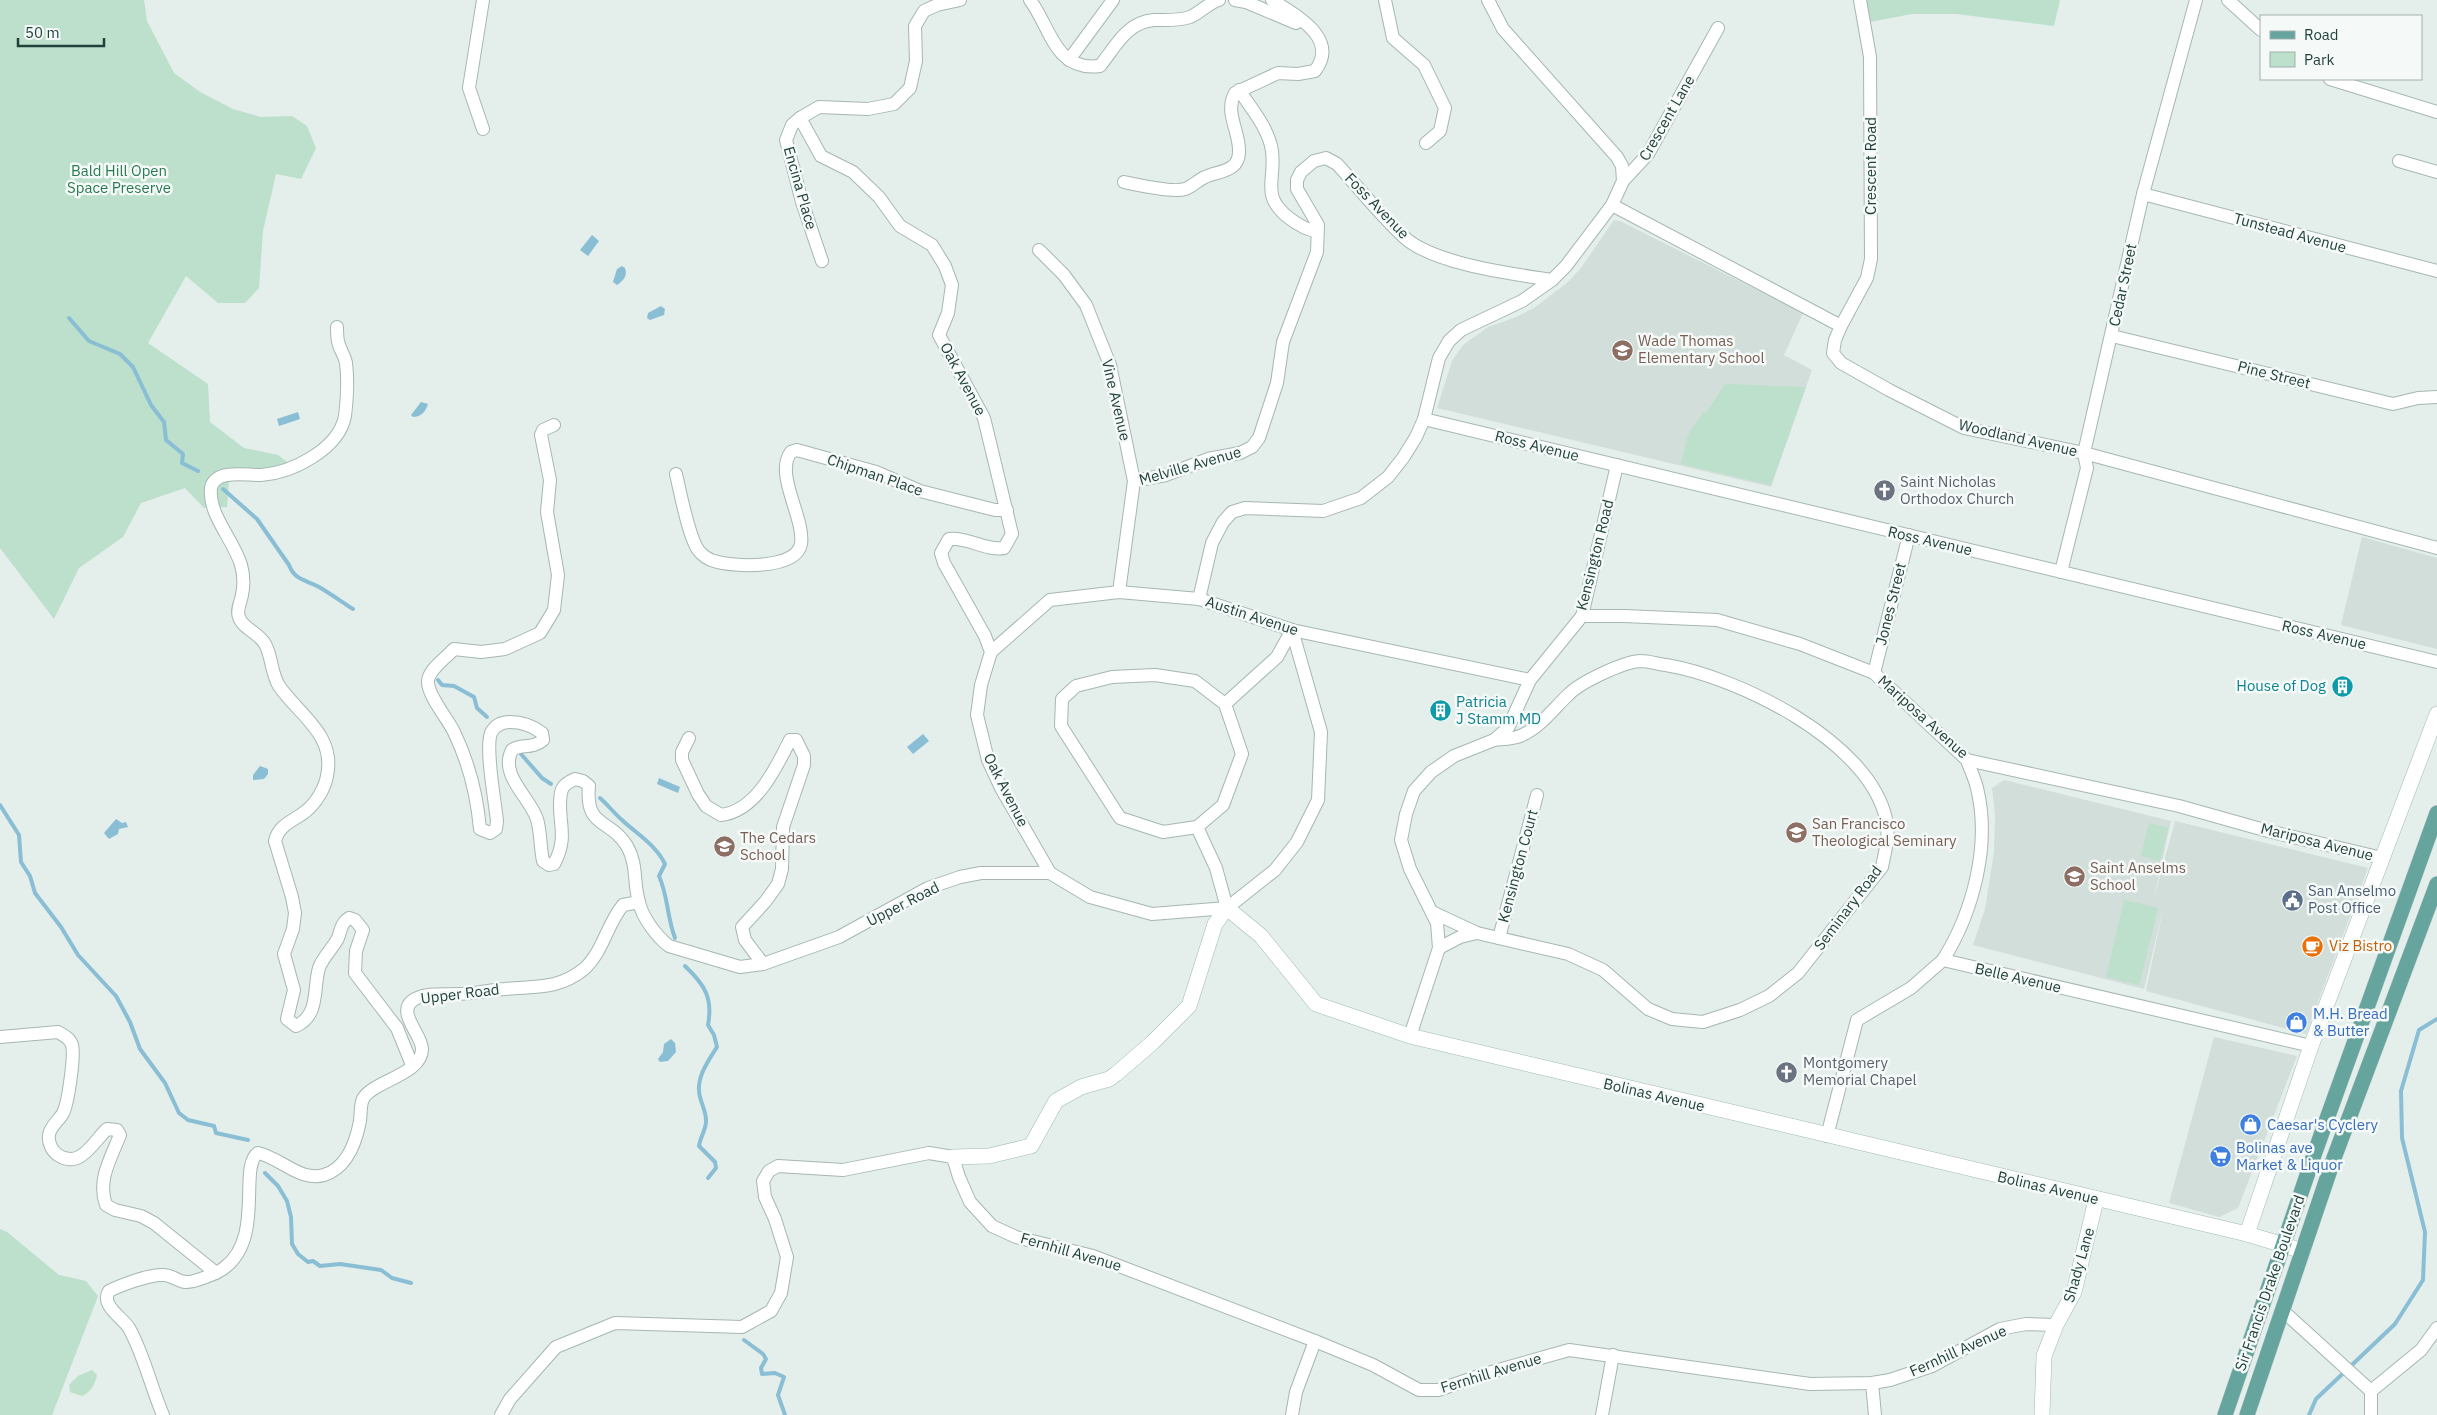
<svg xmlns="http://www.w3.org/2000/svg" width="2437" height="1415" font-family="'IBM Plex Sans',sans-serif">
  <rect width="100%" height="100%" fill="#e4eeeb"/>
  <!-- built -->
  <g fill="#d2deda">
    <polygon points="1614,220 1620,221 1803,313 1784,355 1812,370 1771,487 1437,408 1452,361 1463,345 1488,327 1514,318 1534,308 1568,282 1581,268"/>
    <polygon points="2362,537 2437,558 2437,649 2341,625"/>
    <polygon points="2004,780 2171,821 2153,902 2175,821 2368,868 2306,1034 2146,991 2164,904 2144,989 1973,945 1985,909 1994,852 1995,815 1992,788"/>
    <polygon points="2214,1037 2297,1056 2238,1208 2219,1217 2169,1203"/>
  </g>
  <!-- green -->
  <g fill="#bce0cb">
    <polygon points="0,0 144,0 147,21 174,73 200,92 233,109 261,117 292,116 307,126 316,148 301,179 276,174 263,231 259,288 245,303 218,303 186,276 148,343 208,384 210,422 244,448 278,455 292,466 229,482 227,507 204,508 185,488 141,503 123,537 79,568 54,619 0,548"/>
    <polygon points="1860,0 2060,0 2054,26 1956,14 1912,14 1864,23"/>
    <polygon points="1725,384 1806,387 1771,485 1681,464 1688,435 1703,412 1706,413"/>
    <polygon points="2149,823 2168,828 2160,861 2141,856"/>
    <polygon points="2124,900 2158,908 2139,985 2106,977"/>
    <polygon points="0,1229 7,1232 59,1275 86,1281 98,1296 52,1415 0,1415"/>
    <path d="M92 1370 97 1375C95 1384 91 1392 82 1396L70 1392 69 1385 78 1376Z"/>
  </g>
  <!-- water -->
  <g fill="#8abed5">
    <polygon points="592,235 599,241 588,256 580,250"/>
    <path d="M622 266 625 268C628 276 623 281 617 285L613 282 617 269Z"/>
    <polygon points="661,306 665,309 664,315 650,320 647,318 648,313"/>
    <path d="M421 402 428 404C426 411 421 417 413 417L411 415Z"/>
    <polygon points="298,412 300,419 279,426 277,419"/>
    <polygon points="923,734 929,741 913,754 907,747"/>
    <polygon points="260,766 268,769 268,774 264,779 253,780 253,775"/>
    <polygon points="659,778 680,787 678,793 657,784"/>
    <polygon points="116,819 122,823 126,822 128,827 119,829 118,834 109,839 104,833"/>
    <polygon points="671,1039 675,1043 676,1052 668,1061 660,1062 658,1059 663,1052 664,1044"/>
  </g>
  <g fill="none" stroke-linecap="round" stroke-linejoin="round">
    <!-- stream -->
    <g stroke="#8abed5" stroke-width="4">
      <polyline points="69,318 89,341 120,354 133,367 151,405 164,422 166,440 183,454 182,463 198,471"/>
      <path d="M223 489 257 519 289 565C295 581 307 580 319 587 331 594 342 602 353 609"/>
      <polyline points="438,680 442,685 454,686 474,697 477,708 487,717"/>
      <polyline points="521,754 542,778 551,784"/>
      <path d="M600 798C608 805 614 813 622 820 637 834 656 845 665 864L659 876C668 896 667 917 675 938"/>
      <polyline points="0,805 19,835 21,862 30,876 35,893 61,927 78,955 116,996 130,1022 140,1049 165,1083 179,1113 188,1120 214,1126 216,1133 248,1140"/>
      <path d="M685 966C705 985 713 998 708 1025L714 1035 717 1047C708 1061 695 1079 700 1097 702 1105 706 1112 706 1120 707 1128 700 1137 699 1146L715 1162 716 1168 708 1178"/>
      <polyline points="265,1173 278,1186 287,1201 291,1217 292,1244 298,1254 308,1262 313,1261 320,1266 340,1264 381,1270 392,1278 411,1283"/>
      <polyline points="744,1340 763,1354 766,1359 761,1368 762,1374 775,1373 784,1377 778,1395 785,1415"/>
      <polyline points="2309,1415 2316,1399 2395,1324 2423,1280 2425,1232 2402,1138 2401,1091 2419,1030 2437,1019"/>
    </g>
    <defs>
      <g id="street">
        <polyline points="483,0 469,88 483,129"/>
        <path d="M1030 0C1051 28 1055 72 1100 66 1116 46 1127 22 1154 20 1165 20 1179 21 1190 17 1200 13 1211 1 1219 0"/>
        <polyline points="1235,0 1246,2 1296,23"/>
        <polyline points="1385,0 1393,38 1424,65 1445,108 1440,131 1426,143"/>
        <polyline points="1488,0 1503,29 1617,157 1622,166 1623,181"/>
        <polyline points="2228,0 2261,30"/>
        <polyline points="1069,60 1113,0"/>
        <polyline points="2330,79 2437,112"/>
        <path d="M1239 90C1251 108 1269 129 1272 151 1276 181 1260 195 1289 218 1297 224 1306 230 1316 231"/>
        <path d="M800 118 821 156 853 172 879 197 900 226 932 245 945 266 952 285 948 313 939 335 984 418 1012 534 1004 548C986 551 968 537 949 539L941 553 944 563 985 636 991 652 981 685 977 715 988 760 1001 788 1050 873 1090 897 1152 914 1227 908"/>
        <polyline points="2399,161 2437,172"/>
        <path d="M1124 182C1138 185 1173 193 1185 189 1192 187 1198 180 1205 177 1218 171 1239 172 1239 152 1240 131 1224 113 1235 93L1278 73 1298 74 1315 71C1340 38 1295 15 1272 0"/>
        <polyline points="2143,194 2437,271"/>
        <polyline points="1612,205 1841,326 1835,340 1833,353 1841,363 1889,390 1964,428 2084,453 2437,548"/>
        <polyline points="1039,250 1064,275 1086,305 1110,365 1134,481 1119,592"/>
        <polyline points="822,261 802,202 786,140 792,125 800,118 819,107 868,109 894,104 910,88 916,61 915,26 924,11 937,5 960,0"/>
        <polyline points="1841,326 1867,278 1871,259 1870,57 1860,0"/>
        <path d="M337 327C337 333 337 340 339 345 341 351 345 357 346 363 348 379 347 400 345 416 339 449 292 473 261 475 249 475 238 473 227 475 219 476 212 481 211 488 208 515 234 540 241 565 244 575 244 585 242 595 241 602 236 609 239 617 242 628 259 633 265 644 272 656 271 673 279 686 299 715 336 735 327 776 325 788 316 803 306 811 294 821 279 824 275 841L292 897 295 913 293 929 284 954 294 990 287 1019 296 1026C320 1015 313 988 319 968 323 957 333 948 338 938 341 930 341 923 349 918L355 920 363 930 356 951 355 973 397 1028 412 1065"/>
        <polyline points="2112,336 2393,404 2418,398 2437,397"/>
        <polyline points="1424,419 2437,662"/>
        <path d="M554 425 543 430 541 435 550 480 547 512 558 575 554 610 540 633 505 649 481 652 454 649C446 658 429 669 428 681 427 695 448 719 454 732 469 763 477 795 480 829L490 833 496 829 497 821C495 801 485 749 491 733 495 725 502 722 510 722 522 722 533 726 542 733L543 740C531 750 522 743 512 750 499 775 529 796 537 819 541 833 540 847 543 861L549 865 554 864C570 835 556 819 561 793 562 785 569 782 575 779L583 781 589 786C585 829 610 818 627 846 638 865 633 883 639 902 642 917 657 937 669 946L740 967 763 964 839 937 928 888 960 877 981 873H1050"/>
        <path d="M676 474C680 491 689 539 699 551 702 555 709 560 714 561 733 567 796 570 801 544 805 518 774 474 791 452L797 450 876 472 920 491 995 510H1007"/>
        <path d="M1134 481 1166 475 1208 459 1240 453 1252 447 1259 438 1277 383 1283 342 1317 252 1318 225 1297 189V180L1301 172 1314 161 1326 158 1337 164C1359 188 1380 215 1404 237 1433 264 1513 274 1552 280"/>
        <polyline points="2061,572 2087,468 2084,453 2143,194 2196,0"/>
        <polyline points="1199,599 1212,543 1223,522 1232,512 1245,508 1323,511 1361,498 1388,477 1403,458 1416,437 1424,419 1439,358 1449,341 1461,330 1522,301 1552,280 1566,266 1612,205 1623,181 1648,154 1718,28"/>
        <polyline points="1582,616 1624,616 1717,620 1800,644 1874,673 1967,760 2179,806 2268,831 2382,858"/>
        <polyline points="991,652 1050,600 1119,592 1199,599 1292,630 1530,680"/>
        <polyline points="1874,673 1909,535"/>
        <path d="M689 738 682 752V760L698 794 706 806 721 815C756 811 776 768 790 740H796L804 756V765L783 827 782 869 778 884 765 902 742 927 745 940 763 964"/>
        <polyline points="1197,827 1223,805 1242,754 1225,704"/>
        <polyline points="1227,908 1216,868 1197,827 1163,832 1120,818 1061,726 1062,699 1076,686 1112,677 1155,675 1195,681 1225,704 1277,657 1292,630"/>
        <polyline points="1227,908 1275,870 1297,842 1318,800 1321,732 1292,630"/>
        <path d="M1432 912 1477 933 1568 954 1603 970 1648 1009 1672 1019 1703 1022 1740 1010 1769 996 1798 973 1882 867C1885 852 1890 834 1886 819 1869 741 1738 677 1666 665 1658 664 1649 661 1640 661 1623 662 1581 682 1569 694 1554 708 1540 728 1520 736 1513 739 1503 739 1494 740"/>
        <polyline points="1499,938 1537,795"/>
        <polyline points="1439,948 1460,937 1477,933"/>
        <path d="M1943 960C1973 912 1991 845 1977 788 1975 779 1970 769 1967 760"/>
        <polyline points="1410,1036 1439,948 1437,923 1410,869 1401,840 1406,814 1414,791 1431,772 1454,756 1494,740 1508,728 1530,680 1582,616 1617,465"/>
        <path d="M0 1037 58 1032C63 1035 70 1038 72 1045 75 1055 68 1104 63 1113 59 1121 50 1126 49 1135 48 1143 52 1151 58 1155 80 1170 94 1141 107 1129L117 1130 120 1135C111 1158 97 1180 106 1205L115 1210 141 1216 154 1223 216 1273"/>
        <polyline points="1827,1136 1857,1020 1911,988 1943,960 2311,1046"/>
        <polyline points="2283,1311 2371,1391"/>
        <polyline points="1872,1383 1875,1415"/>
        <path d="M163 1415C151 1387 144 1355 129 1328 122 1317 100 1305 109 1291 121 1285 150 1274 164 1275 171 1275 178 1281 185 1282 193 1283 218 1273 224 1268 265 1238 238 1167 258 1153 281 1158 300 1182 324 1175 347 1168 356 1142 360 1121 361 1114 360 1105 363 1099 372 1081 422 1075 422 1049 422 1035 397 1013 412 1001 423 992 443 995 456 994 473 994 489 990 505 989 535 986 558 990 584 969 603 952 607 924 623 905L639 902"/>
        <polyline points="501,1415 510,1399 556,1347 615,1323 742,1327 771,1311 781,1293 787,1257 775,1219 765,1197 763,1181 769,1171 778,1166 843,1170 929,1153 953,1157 959,1177 970,1202 992,1226 1016,1237 1093,1256 1315,1341 1373,1365 1419,1390 1438,1390 1488,1373 1569,1350 1810,1384 1872,1383 1890,1380 1932,1366 2000,1329 2026,1324 2056,1325"/>
        <polyline points="1292,1415 1296,1392 1315,1341"/>
        <polyline points="1602,1415 1613,1355"/>
        <polyline points="2371,1415 2371,1391 2421,1350 2437,1328"/>
      </g>
      <g id="secondary">
        <polyline points="953,1157 989,1156 1031,1146 1056,1101 1081,1087 1109,1079 1116,1074 1152,1043 1189,1006 1215,924 1227,908 1261,936 1316,1004 1410,1036 2247,1234 2303,1251"/>
        <polyline points="2247,1234 2311,1046 2437,714"/>
        <polyline points="2042,1415 2044,1356 2056,1325 2074,1292 2096,1200"/>
      </g>
      <g id="primary">
        <polyline points="2225,1415 2315,1152 2437,813"/>
        <polyline points="2247,1415 2334,1158 2437,884"/>
      </g>
    </defs>
    <!-- street casing -->
    <use href="#street" stroke="#a6b7b3" stroke-width="14"/>
    <!-- secondary casing -->
    <use href="#secondary" stroke="#a1bab5" stroke-width="16"/>
    <!-- primary casing -->
    <use href="#primary" stroke="#c1cac9" stroke-width="16"/>
    <!-- street -->
    <use href="#street" stroke="#fff" stroke-width="12"/>
    <!-- secondary -->
    <use href="#secondary" stroke="#fff" stroke-width="15"/>
    <!-- primary -->
    <use href="#primary" stroke="#66a59e" stroke-width="15"/>
  </g>
  <!-- icons -->
  <defs>
    <symbol id="school-disc" viewBox="-11 -11 22 22"><circle r="9.5" fill="#8d6e63" stroke="#f5faf8"/><path d="M0-5L7-2L0 1L-7-2ZM-4 1L0 2.5L4 1V4Q0 6-4 4Z" fill="#fff"/></symbol>
    <symbol id="church-disc" viewBox="-11 -11 22 22"><circle r="9.5" fill="#6b7280" stroke="#f5faf8"/><path d="M-1.2-6h2.4v3.5h3.3v2.4h-3.3V6h-2.4V-.1h-3.3v-2.4h3.3Z" fill="#fff"/></symbol>
    <symbol id="building-disc" viewBox="-11 -11 22 22"><circle r="9.5" fill="#0f9aa8" stroke="#f5faf8"/><path d="M-4-6H4V6H1V3H-1V6H-4ZM-2.5-4.3h1.7v1.8h-1.7ZM.8-4.3h1.7v1.8H.8ZM-2.5-1h1.7V.8h-1.7ZM.8-1h1.7V.8H.8Z" fill="#fff"/></symbol>
    <symbol id="civic-disc" viewBox="-11 -11 22 22"><circle r="9.5" fill="#5c6f8a" stroke="#f5faf8"/><path d="M-.6-6.5H3V-4.5H.6V-3L4-1V1h2V6H-6V1h2V-1L-.6-3ZM-1.2 2.5V6h2.4V2.5Z" fill="#fff"/></symbol>
    <symbol id="cafe-disc" viewBox="-11 -11 22 22"><circle r="9.5" fill="#e8710a" stroke="#f5faf8"/><path d="M-5.5-4.5H6V0H3Q3 3.5 0 3.5H-2.5Q-5.5 3.5-5.5 0ZM3-3.2v2h1.7v-2ZM-6 4.5H4V6H-6Z" fill="#fff"/></symbol>
    <symbol id="shop-disc" viewBox="-11 -11 22 22"><circle r="9.5" fill="#3f7fe0" stroke="#f5faf8"/><path d="M-5-2.5h2.3a2.7 3.5 0 0 1 5.4 0H5L5.5 6h-11ZM-1.5-2.5h3a1.5 2.3 0 0 0-3 0Z" fill="#fff"/></symbol>
    <symbol id="supermarket-disc" viewBox="-11 -11 22 22"><circle r="9.5" fill="#3f7fe0" stroke="#f5faf8"/><path d="M-6-5.5h2.5l.6 2H6L4.5 2H-2.5L-4.4-4H-6ZM-1.5 3.2a1.3 1.3 0 1 0 .1 0ZM3 3.2a1.3 1.3 0 1 0 .1 0Z" fill="#fff"/></symbol>
  </defs>
  <g fill-rule="evenodd">
    <use href="#school-disc" x="1610" y="338" width="25" height="25"/>
    <use href="#church-disc" x="1872" y="478" width="25" height="25"/>
    <use href="#building-disc" x="2330" y="674" width="25" height="25"/>
    <use href="#building-disc" x="1428" y="698" width="25" height="25"/>
    <use href="#school-disc" x="1784" y="820" width="25" height="25"/>
    <use href="#school-disc" x="712" y="834" width="25" height="25"/>
    <use href="#school-disc" x="2062" y="864" width="25" height="25"/>
    <use href="#civic-disc" x="2280" y="888" width="25" height="25"/>
    <use href="#cafe-disc" x="2300" y="934" width="25" height="25"/>
    <use href="#shop-disc" x="2284" y="1010" width="25" height="25"/>
    <use href="#church-disc" x="1774" y="1060" width="25" height="25"/>
    <use href="#shop-disc" x="2238" y="1112" width="25" height="25"/>
    <use href="#supermarket-disc" x="2208" y="1144" width="25" height="25"/>
  </g>
  <g text-anchor="middle" stroke-width="5" stroke-linejoin="round" paint-order="stroke">
    <!-- street labels -->
    <g font-size="15" fill="#22413d" stroke="#f5faf8">
      <text transform="translate(1667 118) rotate(-60)" y="5">Crescent Lane</text>
      <text transform="translate(1871 166) rotate(-90)" y="5">Crescent Road</text>
      <text transform="translate(800 188) rotate(74)" y="5">Encina Place</text>
      <text transform="translate(1377 206) rotate(46)" y="5">Foss Avenue</text>
      <text transform="translate(2290 233) rotate(15)" y="5">Tunstead Avenue</text>
      <text transform="translate(2123 285) rotate(-78)" y="5">Cedar Street</text>
      <text transform="translate(2274 375) rotate(14)" y="5">Pine Street</text>
      <text transform="translate(963 379) rotate(62)" y="5">Oak Avenue</text>
      <text transform="translate(1116 400) rotate(77)" y="5">Vine Avenue</text>
      <text transform="translate(2018 438) rotate(13)" y="5">Woodland Avenue</text>
      <text transform="translate(1537 446) rotate(14)" y="5">Ross Avenue</text>
      <text transform="translate(1190 466) rotate(-16)" y="5">Melville Avenue</text>
      <text transform="translate(875 475) rotate(19)" y="5">Chipman Place</text>
      <text transform="translate(1930 541) rotate(13)" y="5">Ross Avenue</text>
      <text transform="translate(1595 555) rotate(-76)" y="5">Kensington Road</text>
      <text transform="translate(1891 604) rotate(-76)" y="5">Jones Street</text>
      <text transform="translate(1252 616) rotate(18)" y="5">Austin Avenue</text>
      <text transform="translate(2324 635) rotate(13)" y="5">Ross Avenue</text>
      <text transform="translate(1923 717) rotate(42)" y="5">Mariposa Avenue</text>
      <text transform="translate(1006 790) rotate(63)" y="5">Oak Avenue</text>
      <text transform="translate(2317 842) rotate(14)" y="5">Mariposa Avenue</text>
      <text transform="translate(1518 866) rotate(-75)" y="5">Kensington Court</text>
      <text transform="translate(903 904) rotate(-27)" y="5">Upper Road</text>
      <text transform="translate(1848 908) rotate(-53)" y="5">Seminary Road</text>
      <text transform="translate(2018 978) rotate(13)" y="5">Belle Avenue</text>
      <text transform="translate(460 994) rotate(-7)" y="5">Upper Road</text>
      <text transform="translate(1654 1095) rotate(13)" y="5">Bolinas Avenue</text>
      <text transform="translate(2048 1188) rotate(13)" y="5">Bolinas Avenue</text>
      <text transform="translate(1071 1252) rotate(16)" y="5">Fernhill Avenue</text>
      <text transform="translate(2079 1265) rotate(-74)" y="5">Shady Lane</text>
      <text transform="translate(2270 1283) rotate(-71)" y="5">Sir Francis Drake Boulevard</text>
      <text transform="translate(1958 1351) rotate(-24)" y="5">Fernhill Avenue</text>
      <text transform="translate(1491 1373) rotate(-17)" y="5">Fernhill Avenue</text>
    </g>
    <!-- park labels -->
    <g font-size="15" fill="#2a7955" stroke="#f5faf8">
      <text x="119" y="176">Bald Hill Open<tspan x="119" dy="17">Space Preserve</tspan></text>
    </g>
    <!-- education labels -->
    <g font-size="15" fill="#785e54" stroke="#f5faf8" text-anchor="start">
      <text x="1638" y="346">Wade Thomas<tspan x="1638" dy="17">Elementary School</tspan></text>
      <text x="1812" y="829">San Francisco<tspan x="1812" dy="17">Theological Seminary</tspan></text>
      <text x="740" y="843">The Cedars<tspan x="740" dy="17">School</tspan></text>
      <text x="2090" y="873">Saint Anselms<tspan x="2090" dy="17">School</tspan></text>
    </g>
    <!-- worship labels -->
    <g font-size="15" fill="#5b616d" stroke="#f5faf8" text-anchor="start">
      <text x="1900" y="487">Saint Nicholas<tspan x="1900" dy="17">Orthodox Church</tspan></text>
      <text x="1803" y="1068">Montgomery<tspan x="1803" dy="17">Memorial Chapel</tspan></text>
    </g>
    <!-- culture labels -->
    <g font-size="15" fill="#0d838f" stroke="#f5faf8" text-anchor="end">
      <text x="2326" y="691">House of Dog</text>
      <text x="1456" y="707" text-anchor="start">Patricia<tspan x="1456" dy="17">J Stamm MD</tspan></text>
    </g>
    <!-- service labels -->
    <g font-size="15" fill="#4e5e75" stroke="#f5faf8" text-anchor="start">
      <text x="2308" y="896">San Anselmo<tspan x="2308" dy="17">Post Office</tspan></text>
    </g>
    <!-- food labels -->
    <g font-size="15" fill="#c56008" stroke="#f5faf8" text-anchor="start">
      <text x="2329" y="951">Viz Bistro</text>
    </g>
    <!-- shop labels -->
    <g font-size="15" fill="#366cbe" stroke="#f5faf8" text-anchor="start">
      <text x="2313" y="1019">M.H. Bread<tspan x="2313" dy="17">&amp; Butter</tspan></text>
      <text x="2267" y="1130">Caesar's Cyclery</text>
      <text x="2236" y="1153">Bolinas ave<tspan x="2236" dy="17">Market &amp; Liquor</tspan></text>
    </g>
  </g>
  <!-- legend -->
  <rect x="2260" y="15" width="162" height="65" fill="#f5faf8" stroke="#a1b0ad"/>
  <rect x="2270" y="31" width="25" height="8" fill="#66a59e" stroke="#a1b0ad"/>
  <text x="2304" y="40" font-size="15" fill="#22413d">Road</text>
  <rect x="2270" y="52" width="25" height="15" fill="#bce0cb" stroke="#a1b0ad"/>
  <text x="2304" y="65" font-size="15" fill="#22413d">Park</text>
  <!-- scale -->
  <path d="M18 38v8h86v-8" fill="none" stroke="#22413d" stroke-width="2.5"/>
  <text x="25" y="38" font-size="15" fill="#22413d" stroke="#f5faf8" stroke-width="4" paint-order="stroke">50 m</text>
</svg>
